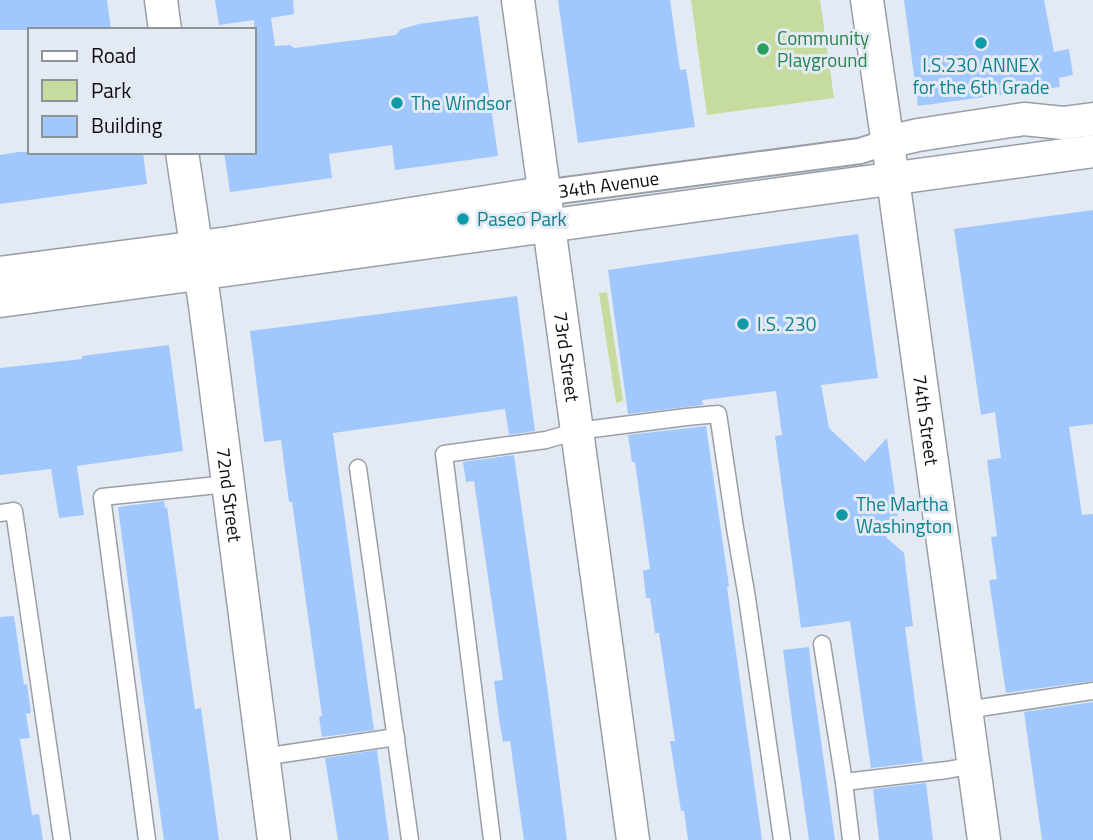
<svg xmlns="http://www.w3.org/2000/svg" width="1093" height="840" font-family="'Titillium Web',sans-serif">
  <rect width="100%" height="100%" fill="#e4eaf3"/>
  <!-- green -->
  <g fill="#c6db9e">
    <polygon points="691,0 820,0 834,98 707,115"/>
    <polygon points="607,292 623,401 616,403 599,293"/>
  </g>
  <!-- building -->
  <g fill="#a0c8ff">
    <polygon points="0,0 107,0 111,30 0,30"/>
    <polygon points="215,0 293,0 294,14 271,18 275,46 290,45 294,48 396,35 401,29 419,24 478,16 498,156 395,170 392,145 329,154 332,178 230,192 224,152 254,152 254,20 219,25"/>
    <polygon points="558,0 670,0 680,70 686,69 695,127 578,143"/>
    <polygon points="904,0 1044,0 1054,52 1069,49 1073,75 1059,78 1060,87 918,106"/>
    <polygon points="18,152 143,152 147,184 0,204 0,155"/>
    <polygon points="1093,210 1093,424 1069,427 1082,515 1093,514 1093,681 1006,693 989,580 997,579 991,537 997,536 987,460 1001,458 995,412 981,415 954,229"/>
    <polygon points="858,234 878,378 821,385 829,428 865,462 887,438 898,514 886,537 904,553 913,626 905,627 923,762 871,768 850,621 801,628 775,436 782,435 776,391 702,400 703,405 628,414 608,270"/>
    <polygon points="517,296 535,431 509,435 505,409 333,433 374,730 322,737 319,717 322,716 292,502 289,502 281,440 264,442 250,331"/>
    <polygon points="169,345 183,451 77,466 84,515 59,518 51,469 0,475 0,368 82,359 82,356"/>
    <polygon points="706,426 729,586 727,587 762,840 688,840 684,811 681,811 670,741 675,741 659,633 655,633 650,598 646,598 643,571 650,569 635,462 632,462 628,435"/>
    <polygon points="514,455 548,693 567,840 524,840 510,741 503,742 499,719 494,681 503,680 474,481 466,482 463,462"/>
    <polygon points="164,501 165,508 167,507 195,709 201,708 219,840 164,840 138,659 118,507"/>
    <polygon points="14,616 24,685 27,684 31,713 26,714 30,738 20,739 32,815 39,814 43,840 0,840 0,617"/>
    <polygon points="809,647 812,676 835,840 809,840 793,726 783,650"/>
    <polygon points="1093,702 1093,840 1042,840 1024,712"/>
    <polygon points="377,750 389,840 338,840 325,758"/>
    <polygon points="926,783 933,840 879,840 873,789"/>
  </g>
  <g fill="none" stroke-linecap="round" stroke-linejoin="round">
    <defs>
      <g id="service">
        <polyline points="358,468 410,840"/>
        <polyline points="0,513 14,511 62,840"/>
        <polyline points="822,644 844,782 851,840"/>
        <polyline points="966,710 1093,691"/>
        <polyline points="263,757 396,737"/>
        <polyline points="844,782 947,770 974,765"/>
        <polyline points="147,840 102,497 227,484"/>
        <polyline points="492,840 444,454 546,440 577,431 686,417 718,414 735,528 747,598 782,840"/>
      </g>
      <g id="pedestrian">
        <path id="s1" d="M543 193 860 151 888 142"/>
      </g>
      <g id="minor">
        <polyline points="161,0 165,30"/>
        <path id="s2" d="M518 0 633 840"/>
        <path id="s3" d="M867 0 893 179 984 840"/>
        <polyline points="888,142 918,135 1024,119 1063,123 1093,119"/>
        <path id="s4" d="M182 152 205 305 274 840"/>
        <polyline points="0,273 229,243 543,193"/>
        <polyline points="0,301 1093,151"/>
      </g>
    </defs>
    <!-- service casing -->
    <use href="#service" stroke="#999fa7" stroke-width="19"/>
    <!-- pedestrian casing -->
    <use href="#pedestrian" stroke="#999fa7" stroke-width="28"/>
    <!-- minor casing -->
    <use href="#minor" stroke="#999fa7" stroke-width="35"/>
    <!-- service -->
    <use href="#service" stroke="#fff" stroke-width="16"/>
    <!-- pedestrian -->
    <use href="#pedestrian" stroke="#fff" stroke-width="24"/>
    <!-- minor -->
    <use href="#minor" stroke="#fff" stroke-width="32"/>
  </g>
  <!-- markers -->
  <g fill="#0f9aa8" stroke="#e4eaf3" stroke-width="2.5">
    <circle cx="981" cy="43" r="7"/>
    <circle cx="397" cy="103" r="7"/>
    <circle cx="463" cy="219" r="7"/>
    <circle cx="743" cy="324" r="7"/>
    <circle cx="842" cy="515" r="7"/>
  </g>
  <circle fill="#2e9e5b" stroke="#e4eaf3" stroke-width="2.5" cx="763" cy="49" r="7"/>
  <g text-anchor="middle" stroke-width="6" stroke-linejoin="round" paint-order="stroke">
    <!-- leisure labels -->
    <g font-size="19" fill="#27864d" stroke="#e4eaf3" text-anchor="start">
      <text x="777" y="45">Community<tspan x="777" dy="22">Playground</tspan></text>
    </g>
    <!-- culture labels -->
    <g font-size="19" fill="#0d838f" stroke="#e4eaf3" text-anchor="start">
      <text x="981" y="72" text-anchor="middle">I.S.230 ANNEX<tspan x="981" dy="22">for the 6th Grade</tspan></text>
      <text x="411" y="110">The Windsor</text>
      <text x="477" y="226">Paseo Park</text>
      <text x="757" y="331">I.S. 230</text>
      <text x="856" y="511">The Martha<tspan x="856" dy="22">Washington</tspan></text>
    </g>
    <!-- street labels -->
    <g font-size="19" fill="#0d0f12" stroke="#e4eaf3">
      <text dy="7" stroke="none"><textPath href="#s1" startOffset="66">34th Avenue</textPath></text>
      <text dy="7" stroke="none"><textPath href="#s2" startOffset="360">73rd Street</textPath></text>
      <text dy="7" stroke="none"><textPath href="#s3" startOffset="424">74th Street</textPath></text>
      <text dy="7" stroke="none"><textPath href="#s4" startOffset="346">72nd Street</textPath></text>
    </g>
  </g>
  <!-- legend -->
  <rect x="28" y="28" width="228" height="126" fill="#e4eaf3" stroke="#8e9299" stroke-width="2"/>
  <rect x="42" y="51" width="35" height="10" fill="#ffffff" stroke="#8e9299" stroke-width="2"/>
  <text x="91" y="63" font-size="21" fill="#0d0f12">Road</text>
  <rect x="42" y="80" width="35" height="21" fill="#c6db9e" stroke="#8e9299" stroke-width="2"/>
  <text x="91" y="98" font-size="21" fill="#0d0f12">Park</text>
  <rect x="42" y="116" width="35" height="21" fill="#a0c8ff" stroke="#8e9299" stroke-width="2"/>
  <text x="91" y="133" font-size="21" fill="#0d0f12">Building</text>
</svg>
